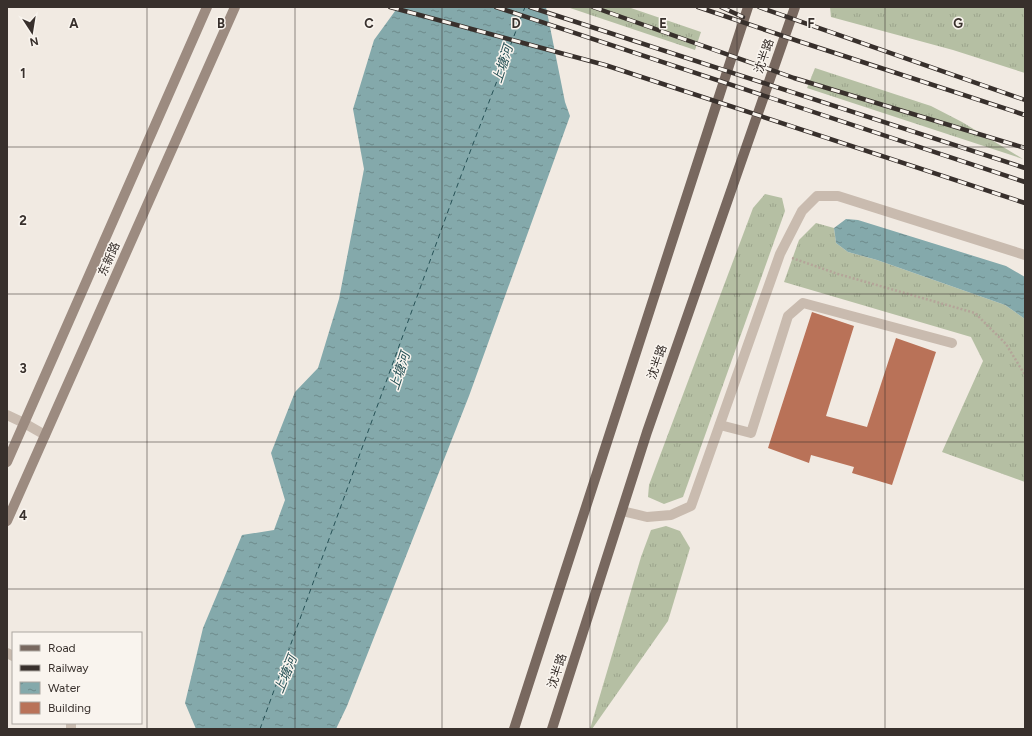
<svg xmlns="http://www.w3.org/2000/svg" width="1032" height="736" font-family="Figtree,'Noto Sans SC',sans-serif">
  <defs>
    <pattern id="grass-tufts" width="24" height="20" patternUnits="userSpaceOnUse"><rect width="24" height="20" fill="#b5bfa3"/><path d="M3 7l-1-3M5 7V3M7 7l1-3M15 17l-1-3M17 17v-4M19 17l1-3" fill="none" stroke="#9ca48c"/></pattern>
    <pattern id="water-ripples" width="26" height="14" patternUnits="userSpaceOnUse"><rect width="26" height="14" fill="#84a9ab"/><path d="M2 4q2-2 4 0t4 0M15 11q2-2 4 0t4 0" fill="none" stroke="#6d8a8b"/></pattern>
  </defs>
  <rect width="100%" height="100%" fill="#f1eae2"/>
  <!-- grass -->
  <g fill="url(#grass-tufts)">
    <polygon points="567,7 628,7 701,32 695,50"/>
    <polygon points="830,7 1025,7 1025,73 953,50 831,17"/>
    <polygon points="815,68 931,106 962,122 1023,159 807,88"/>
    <polygon points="765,194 782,198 785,211 683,497 664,504 648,497 649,485 753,208"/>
    <polygon points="816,223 834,228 836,243 848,252 877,260 1005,305 1025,319 1025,482 942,452 983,361 971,337 784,282 799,240"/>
    <polygon points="666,526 680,531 690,548 668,621 592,729 590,729 641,557 651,530"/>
  </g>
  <!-- water -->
  <g fill="url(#water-ripples)">
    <polygon points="398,7 546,7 565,102 570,116 469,396 347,706 336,729 196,729 185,703 203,628 242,535 274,530 285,500 271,453 295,392 318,368 339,299 364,169 353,109 374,40"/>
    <polygon points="846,219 858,220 1006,266 1025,277 1025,319 1005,305 877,260 848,252 836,243 834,228"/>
  </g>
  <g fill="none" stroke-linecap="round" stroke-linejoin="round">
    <!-- ferry -->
    <polyline stroke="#265156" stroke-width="1" stroke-dasharray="5 4" stroke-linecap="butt" points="260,729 459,181 525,7"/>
  </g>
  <!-- building -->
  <polygon fill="#b97258" points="812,312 854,326 826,416 867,427 896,338 936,352 892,485 852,473 854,467 811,455 809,463 768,448"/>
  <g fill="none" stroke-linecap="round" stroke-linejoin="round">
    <!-- path -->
    <polyline stroke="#b4a599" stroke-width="2.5" stroke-dasharray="2 2" stroke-linecap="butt" points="792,258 838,274 975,313 1006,344 1025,375"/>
    <!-- service -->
    <g stroke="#c9bbaf" stroke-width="10">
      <polyline points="720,425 751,433 788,316 803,303 952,343"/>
      <polyline points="622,511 647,517 671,515 691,506 780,254 802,211 817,196 838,196 1025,255"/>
      <polyline points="7,653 13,656"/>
      <polyline points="71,729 71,723"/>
    </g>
    <!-- minor -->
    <polyline stroke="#c9bbaf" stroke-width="10" points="7,415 24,423 45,435"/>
    <!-- secondary -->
    <g stroke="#9c8b80" stroke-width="10">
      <polyline points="7,462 207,7"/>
      <polyline points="7,521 235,7"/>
    </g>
    <!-- primary -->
    <g stroke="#78685f" stroke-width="10">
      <polyline points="514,729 748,7"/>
      <polyline points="552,729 647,432 795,7"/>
    </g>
    <defs>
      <g id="rail">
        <polyline points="390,7 605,65 1025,203"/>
        <polyline points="496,7 1025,182"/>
        <polyline points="530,7 1025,168"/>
        <polyline points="593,7 794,78 1025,148"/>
        <polyline points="698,7 798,41 1025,115"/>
        <polyline points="721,7 743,17"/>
        <polyline points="759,7 1025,100"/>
      </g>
    </defs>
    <!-- rail casing -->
    <use href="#rail" stroke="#38302c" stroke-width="4.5"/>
    <!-- rail -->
    <use href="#rail" stroke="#f9f4ee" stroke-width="3" stroke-dasharray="9" stroke-linecap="butt"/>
  </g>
  <!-- grid -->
  <path fill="none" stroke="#38302c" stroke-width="1" stroke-opacity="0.55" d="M147 7V729M295 7V729M442 7V729M590 7V729M737 7V729M885 7V729M7 147H1025M7 294H1025M7 442H1025M7 589H1025"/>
  <g text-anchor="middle" stroke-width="3" stroke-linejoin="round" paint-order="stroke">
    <!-- street labels -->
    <g font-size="12" fill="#38302c" stroke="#f9f4ee">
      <text transform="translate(764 56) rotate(-71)" y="4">沈半路</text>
      <text transform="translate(109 259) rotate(-66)" y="4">东新路</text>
      <text transform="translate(657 362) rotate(-71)" y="4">沈半路</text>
      <text transform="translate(557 671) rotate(-72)" y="4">沈半路</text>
    </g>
    <!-- water labels -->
    <g font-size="13" font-style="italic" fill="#265156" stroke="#f9f4ee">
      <text transform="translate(502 64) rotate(-72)" y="5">上塘河</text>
      <text transform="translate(399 371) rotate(-72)" y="5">上塘河</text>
      <text transform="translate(285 674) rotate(-68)" y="5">上塘河</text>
    </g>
  </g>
  <g font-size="13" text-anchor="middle" font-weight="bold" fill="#38302c" stroke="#f9f4ee" stroke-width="3" stroke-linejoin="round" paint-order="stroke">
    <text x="74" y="28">A</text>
    <text x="221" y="28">B</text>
    <text x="369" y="28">C</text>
    <text x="516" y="28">D</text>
    <text x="663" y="28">E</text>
    <text x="811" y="28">F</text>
    <text x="958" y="28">G</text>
    <text x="23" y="78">1</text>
    <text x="23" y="225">2</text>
    <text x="23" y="373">3</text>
    <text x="23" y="520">4</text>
  </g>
  <!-- border -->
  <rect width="1032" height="736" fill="none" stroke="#38302c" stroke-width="16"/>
  <!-- legend -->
  <rect x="12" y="632" width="130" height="92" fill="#f9f4ee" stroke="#aca6a0"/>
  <rect x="20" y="645" width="20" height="6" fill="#78685f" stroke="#aca6a0"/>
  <text x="48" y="652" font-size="12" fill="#38302c">Road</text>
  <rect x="20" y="665" width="20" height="6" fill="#38302c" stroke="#aca6a0"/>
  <text x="48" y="672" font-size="12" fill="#38302c">Railway</text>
  <rect x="20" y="682" width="20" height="12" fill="url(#water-ripples)" stroke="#aca6a0"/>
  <text x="48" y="692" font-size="12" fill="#38302c">Water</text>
  <rect x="20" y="702" width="20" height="12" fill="#b97258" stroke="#aca6a0"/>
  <text x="48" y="712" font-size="12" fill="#38302c">Building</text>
  <!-- north arrow -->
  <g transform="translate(32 32) rotate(168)" stroke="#f9f4ee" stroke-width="3" paint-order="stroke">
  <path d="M0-3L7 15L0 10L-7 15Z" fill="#38302c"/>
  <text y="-6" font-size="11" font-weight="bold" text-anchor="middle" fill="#38302c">N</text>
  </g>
</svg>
